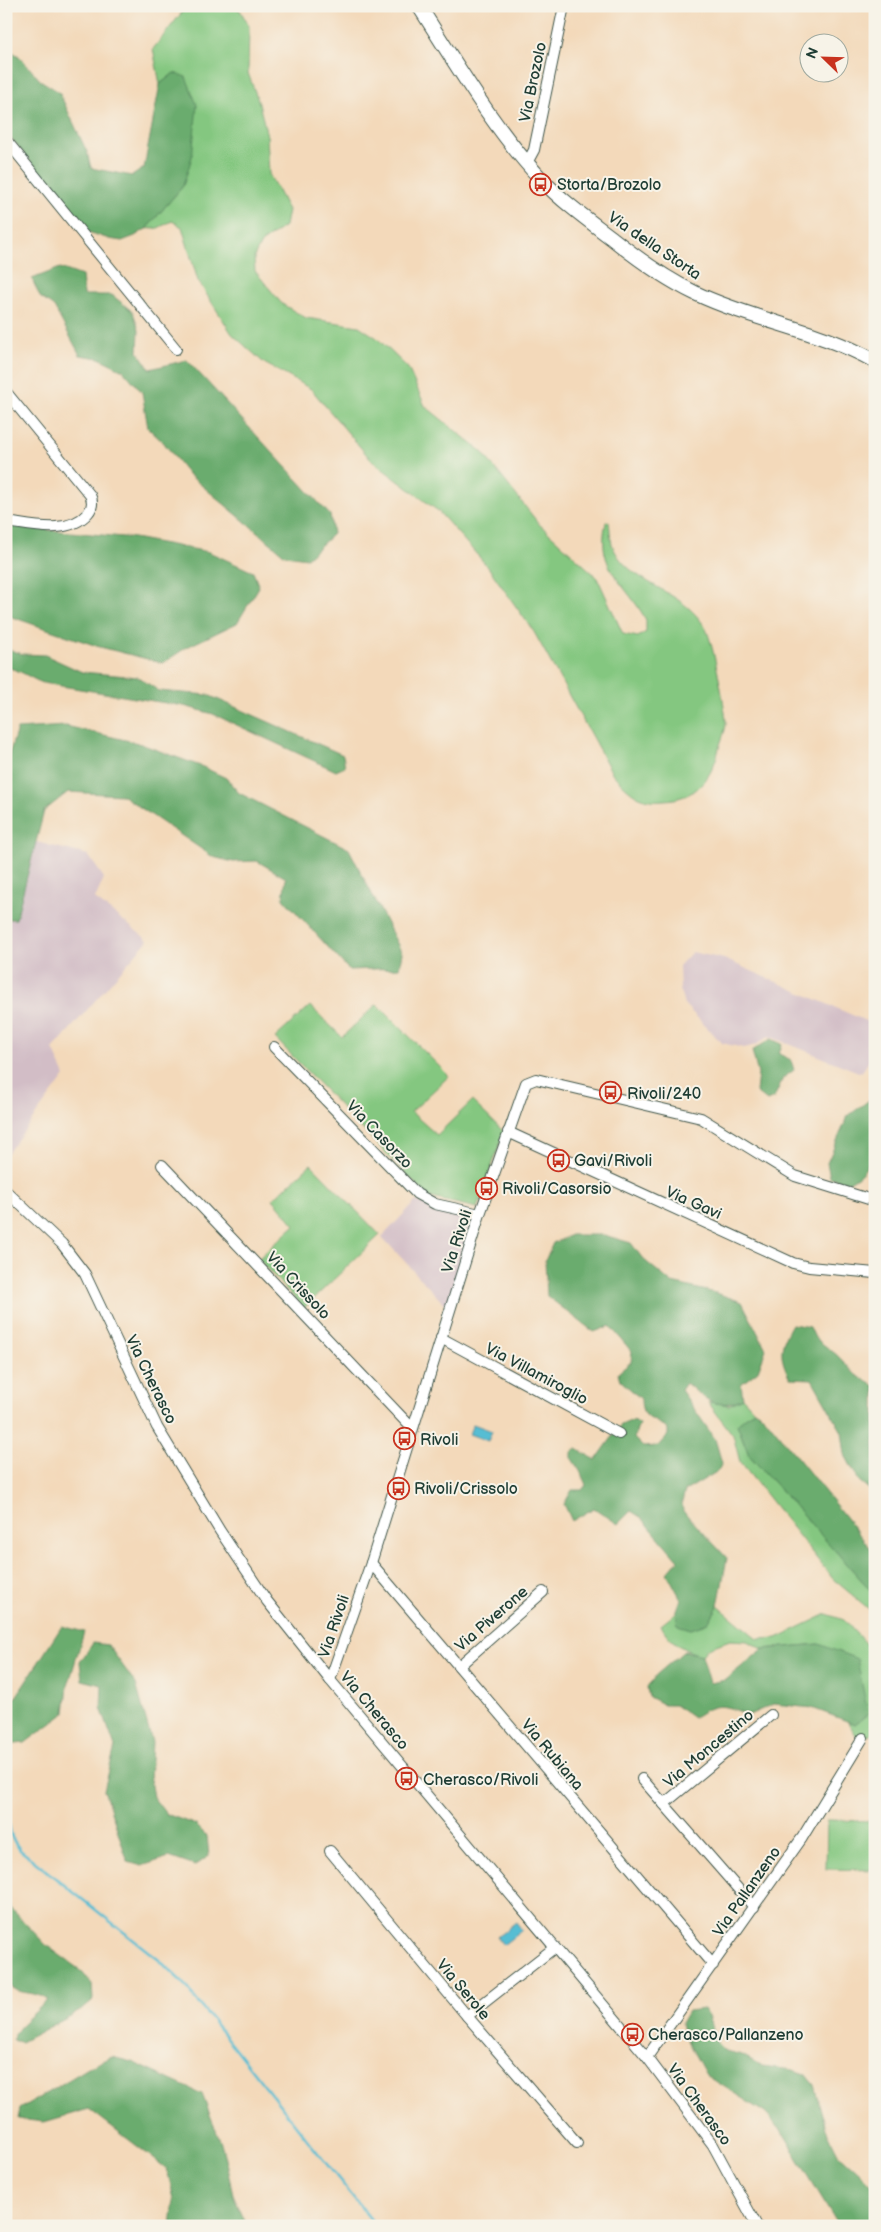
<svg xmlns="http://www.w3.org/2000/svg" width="881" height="2232" font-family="'Balsamiq Sans',sans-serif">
  <rect width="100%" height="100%" fill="#f7f3e8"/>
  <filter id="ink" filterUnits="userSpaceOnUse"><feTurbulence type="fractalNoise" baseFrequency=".02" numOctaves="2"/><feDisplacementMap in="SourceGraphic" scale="10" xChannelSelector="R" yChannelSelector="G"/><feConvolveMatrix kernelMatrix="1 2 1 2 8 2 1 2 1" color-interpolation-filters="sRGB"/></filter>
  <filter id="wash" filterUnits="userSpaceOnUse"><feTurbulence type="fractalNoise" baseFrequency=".0096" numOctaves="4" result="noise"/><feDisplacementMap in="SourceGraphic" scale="20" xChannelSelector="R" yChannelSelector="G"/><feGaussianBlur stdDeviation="1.12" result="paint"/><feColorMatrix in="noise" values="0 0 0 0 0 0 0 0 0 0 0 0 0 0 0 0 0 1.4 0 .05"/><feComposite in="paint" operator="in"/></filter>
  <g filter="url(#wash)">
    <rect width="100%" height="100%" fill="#f3d9ba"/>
    <!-- industrial -->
    <g fill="#d2bdc6">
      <polygon points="36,842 88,855 104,878 95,899 148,940 53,1049 65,1076 6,1155 6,920 16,919"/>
      <polygon points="692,952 724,959 875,1025 875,1052 861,1073 769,1036 756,1045 744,1048 722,1043 684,1004 680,990 679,966"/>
      <polygon points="416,1201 475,1217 447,1307 382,1237"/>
    </g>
    <!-- green -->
    <g fill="#84c780" stroke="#52825a">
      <path d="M187 6H231L240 10 249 26 248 73 258 100 267 135 269 174 288 210 285 226 261 243 254 257 255 271 282 304 306 318 359 326 377 338 408 368 425 406 482 452 539 524 597 577 623 634 638 637 646 632V620C625 581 595 570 606 522L609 521C610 528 610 537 612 544 625 584 684 588 706 629 713 643 725 706 726 722 726 731 721 740 719 748 712 779 696 799 664 800 657 801 647 800 641 798 629 792 621 783 612 773L534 632 488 567 438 511 372 461 311 389 264 363 232 334 198 281 182 227 172 221 158 228 146 229 183 186 174 73 160 84 153 49Z"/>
      <polygon points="377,1004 449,1076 411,1112 437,1135 472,1101 504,1132 477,1208 428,1197 275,1038 310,1006 342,1037"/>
      <polygon points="311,1164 380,1235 304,1308 258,1259 295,1225 273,1199"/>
      <polygon points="743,1398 754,1410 737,1424 749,1455 875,1595 875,1614 833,1579 740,1462 733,1435 708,1402 729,1405"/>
      <path d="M718 1606 758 1639 777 1638 827 1614 844 1620 875 1654V1730L871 1735 858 1738 847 1721 855 1724 819 1644 763 1649 747 1641 730 1640 708 1648 702 1655C684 1651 669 1642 661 1625L676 1613 678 1625 691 1629 708 1623Z"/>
      <polygon points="827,1820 875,1821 875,1870 826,1869"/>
    </g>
    <!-- forest -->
    <g fill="#6bac6e" stroke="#457451">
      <polygon points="6,48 19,56 40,80 59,92 87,152 91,168 132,176 144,168 160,84 174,73 186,77 197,105 192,157 183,186 146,229 135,236 122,241 109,239 88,232 6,132"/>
      <polygon points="60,268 82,276 84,295 112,295 133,312 139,330 138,352 150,369 187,360 330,515 333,534 307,558 285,555 188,474 164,443 148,428 142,392 123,370 99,358 80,355 54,307 40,297 32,279"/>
      <polygon points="6,526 134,538 209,552 253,572 259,587 237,623 187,647 163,663 100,647 6,615"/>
      <path d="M6 649 23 654 45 655 82 672 138 677 159 691 208 695 343 755 345 767 336 771 213 714 184 706 43 683C31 679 18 668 6 668Z"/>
      <polygon points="66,726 138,743 203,767 226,778 239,793 349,849 402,953 399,968 349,970 283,898 286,878 257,861 233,862 213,857 122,795 68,792 44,811 16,919 6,919 6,764 17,729"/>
      <polygon points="771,1039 782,1044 779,1054 791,1060 794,1070 783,1078 774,1098 767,1101 756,1092 758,1074 752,1051"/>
      <path d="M872 1098 875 1099C875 1132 881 1168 847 1183L830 1177 827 1163 848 1116Z"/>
      <path d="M571 1235H604L631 1243 643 1259 672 1283 716 1293 742 1302 766 1349 758 1371 741 1384 743 1398C717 1411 706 1400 686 1383L681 1390 715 1439 722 1463 718 1471 685 1491 682 1502 683 1511 727 1558 718 1606 708 1623 691 1629 678 1625 676 1613 681 1599 667 1573 678 1560 642 1518 631 1511 618 1524 594 1508 572 1521 564 1504 572 1490H582L586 1485 580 1471 572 1459V1452L577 1449 596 1460 621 1425 633 1420 639 1424 634 1438 643 1447 658 1446 668 1435V1430C654 1417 641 1421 641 1399L620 1380 618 1373 631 1362 632 1352 610 1326 594 1332 547 1296 545 1261 553 1243Z"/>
      <path d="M792 1324 810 1327 815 1338 837 1355 856 1375 875 1386V1494L859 1481 845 1455 842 1432 812 1379 790 1378C778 1356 780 1344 792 1324Z"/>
      <polygon points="754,1410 764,1416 875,1554 875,1595 749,1455 737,1424"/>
      <polygon points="62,1626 84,1632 68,1686 65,1713 25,1743 6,1745 6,1701 16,1697"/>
      <polygon points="93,1643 108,1645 136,1684 152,1742 150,1780 153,1797 166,1814 196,1825 207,1836 209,1856 195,1866 169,1857 142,1866 128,1862 104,1790 115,1747 101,1708 102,1685 82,1680 80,1662"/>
      <path d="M819 1644 857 1659 868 1714 855 1724 812 1708 774 1704 749 1715C723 1705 717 1701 693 1718L675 1705H664L649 1697 647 1688 656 1675 684 1651 702 1655 710 1683 725 1680 763 1649Z"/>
      <path d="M6 1903 46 1945 80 1970 92 1984 93 2000 80 2011 21 2042 12 2040 21 2025 48 2000C31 1989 22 1997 6 1984Z"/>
      <polygon points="703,2009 709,2018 717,2043 725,2051 742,2055 762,2066 793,2070 805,2074 814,2085 826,2129 839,2155 875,2187 875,2226 839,2226 780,2129 765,2113 706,2075 684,2035 681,2023 688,2011"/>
      <polygon points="112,2057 132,2062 202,2094 222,2146 233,2194 247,2226 171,2226 174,2199 167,2169 89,2109 44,2122 18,2119 20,2109 90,2067"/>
    </g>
    <!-- water -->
    <g fill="#56bdd3" stroke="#3a7d84">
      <polygon points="473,1424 492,1431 488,1441 469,1434"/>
      <polygon points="516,1922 522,1930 503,1945 497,1937"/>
    </g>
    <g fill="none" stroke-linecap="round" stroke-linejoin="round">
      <!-- stream -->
      <polyline stroke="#56bdd3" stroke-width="2.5" points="6,1813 12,1838 20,1850 159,1960 182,1982 376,2226"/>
    </g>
  </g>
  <g filter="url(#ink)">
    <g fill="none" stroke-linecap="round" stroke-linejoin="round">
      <defs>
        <g id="minor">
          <polyline points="6,140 176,349"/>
          <polyline points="527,163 534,150 564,6"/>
          <path d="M6 392 90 495C93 501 93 507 88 513 68 536 31 525 6 522"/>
          <polyline points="274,1047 417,1194 435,1204 480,1214"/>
          <polyline points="508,1132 793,1263 809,1267 875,1273"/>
          <polyline points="162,1165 412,1428"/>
          <polyline points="6,1191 62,1244 85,1274 157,1427 220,1531 267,1601 330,1680 647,2057 713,2145 757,2226"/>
          <polyline points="441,1338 619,1434"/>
          <polyline points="371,1563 713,1965"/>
          <polyline points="459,1666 543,1592"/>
          <polyline points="330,1680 371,1563 480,1214 526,1083 536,1079 701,1118 795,1176 875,1201"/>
          <polyline points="642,1779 754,1907"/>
          <polyline points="664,1804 771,1715"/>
          <polyline points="330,1851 467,2016 577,2143"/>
          <polyline points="467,2016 554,1948"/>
          <polyline points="647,2057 802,1838 863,1738"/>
        </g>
        <path id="secondary" d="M419 6C457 65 493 128 541 179 563 202 588 220 613 239 638 259 666 279 695 293 754 321 817 329 875 361"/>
      </defs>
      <!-- minor casing -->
      <use href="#minor" stroke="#3f5448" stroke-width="12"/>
      <!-- secondary casing -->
      <use href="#secondary" stroke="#3f5448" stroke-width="16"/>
      <!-- minor -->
      <use href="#minor" stroke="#fff" stroke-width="10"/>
      <!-- secondary -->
      <use href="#secondary" stroke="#fff" stroke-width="14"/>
    </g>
  </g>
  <!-- icons -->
  <defs>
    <symbol id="bus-ring" viewBox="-11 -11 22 22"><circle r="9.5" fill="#f7f3e8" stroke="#c8321e" stroke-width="1.5"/><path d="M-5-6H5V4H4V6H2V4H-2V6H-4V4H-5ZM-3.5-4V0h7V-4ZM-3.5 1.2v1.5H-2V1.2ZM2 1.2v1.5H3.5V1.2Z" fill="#c8321e"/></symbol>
  </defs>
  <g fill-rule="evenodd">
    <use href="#bus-ring" x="528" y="172" width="25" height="25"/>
    <use href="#bus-ring" x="598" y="1080" width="25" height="25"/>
    <use href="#bus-ring" x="546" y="1148" width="25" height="25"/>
    <use href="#bus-ring" x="474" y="1176" width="25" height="25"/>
    <use href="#bus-ring" x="392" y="1426" width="25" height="25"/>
    <use href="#bus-ring" x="386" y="1476" width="25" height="25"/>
    <use href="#bus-ring" x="394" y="1766" width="25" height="25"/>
    <use href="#bus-ring" x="620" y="2022" width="25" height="25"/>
  </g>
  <g text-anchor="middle" stroke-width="4" stroke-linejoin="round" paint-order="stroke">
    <!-- street labels -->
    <g font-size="16" fill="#1f3d34" stroke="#f7f3e8">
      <text transform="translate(532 82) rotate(-78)" y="6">Via Brozolo</text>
      <text transform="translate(655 245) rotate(34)" y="6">Via della Storta</text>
      <text transform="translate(380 1134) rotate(46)" y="6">Via Casorzo</text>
      <text transform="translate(694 1202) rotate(24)" y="6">Via Gavi</text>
      <text transform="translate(456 1241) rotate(-72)" y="6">Via Rivoli</text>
      <text transform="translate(299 1285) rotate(47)" y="6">Via Crissolo</text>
      <text transform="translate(537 1373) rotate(28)" y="6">Via Villamiroglio</text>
      <text transform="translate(152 1379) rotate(64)" y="6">Via Cherasco</text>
      <text transform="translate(491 1618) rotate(-41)" y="6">Via Piverone</text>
      <text transform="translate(333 1626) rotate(-71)" y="6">Via Rivoli</text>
      <text transform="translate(375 1710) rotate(50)" y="6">Via Cherasco</text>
      <text transform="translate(708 1748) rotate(-40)" y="6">Via Moncestino</text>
      <text transform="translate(553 1754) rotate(50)" y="6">Via Rubiana</text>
      <text transform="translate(746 1891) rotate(-55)" y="6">Via Pallanzeno</text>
      <text transform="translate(464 1989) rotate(50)" y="6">Via Serole</text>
      <text transform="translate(700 2104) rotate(54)" y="6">Via Cherasco</text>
    </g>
    <!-- poi labels -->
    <g font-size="16" fill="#1f3d34" stroke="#f7f3e8" text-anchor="start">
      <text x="557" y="190">Storta/Brozolo</text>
      <text x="627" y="1099">Rivoli/240</text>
      <text x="574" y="1166">Gavi/Rivoli</text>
      <text x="502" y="1194">Rivoli/Casorsio</text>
      <text x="420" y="1445">Rivoli</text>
      <text x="414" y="1494">Rivoli/Crissolo</text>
      <text x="423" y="1785">Cherasco/Rivoli</text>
      <text x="648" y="2040">Cherasco/Pallanzeno</text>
    </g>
  </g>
  <!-- margin -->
  <rect width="881" height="2232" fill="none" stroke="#f7f3e8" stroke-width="25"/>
  <!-- north arrow -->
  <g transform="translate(824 58) rotate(293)"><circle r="24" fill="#f7f3e8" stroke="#a1aaa0"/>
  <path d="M0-4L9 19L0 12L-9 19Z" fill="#c8321e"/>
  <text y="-8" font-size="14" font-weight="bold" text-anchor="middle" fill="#1f3d34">N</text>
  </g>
</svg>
